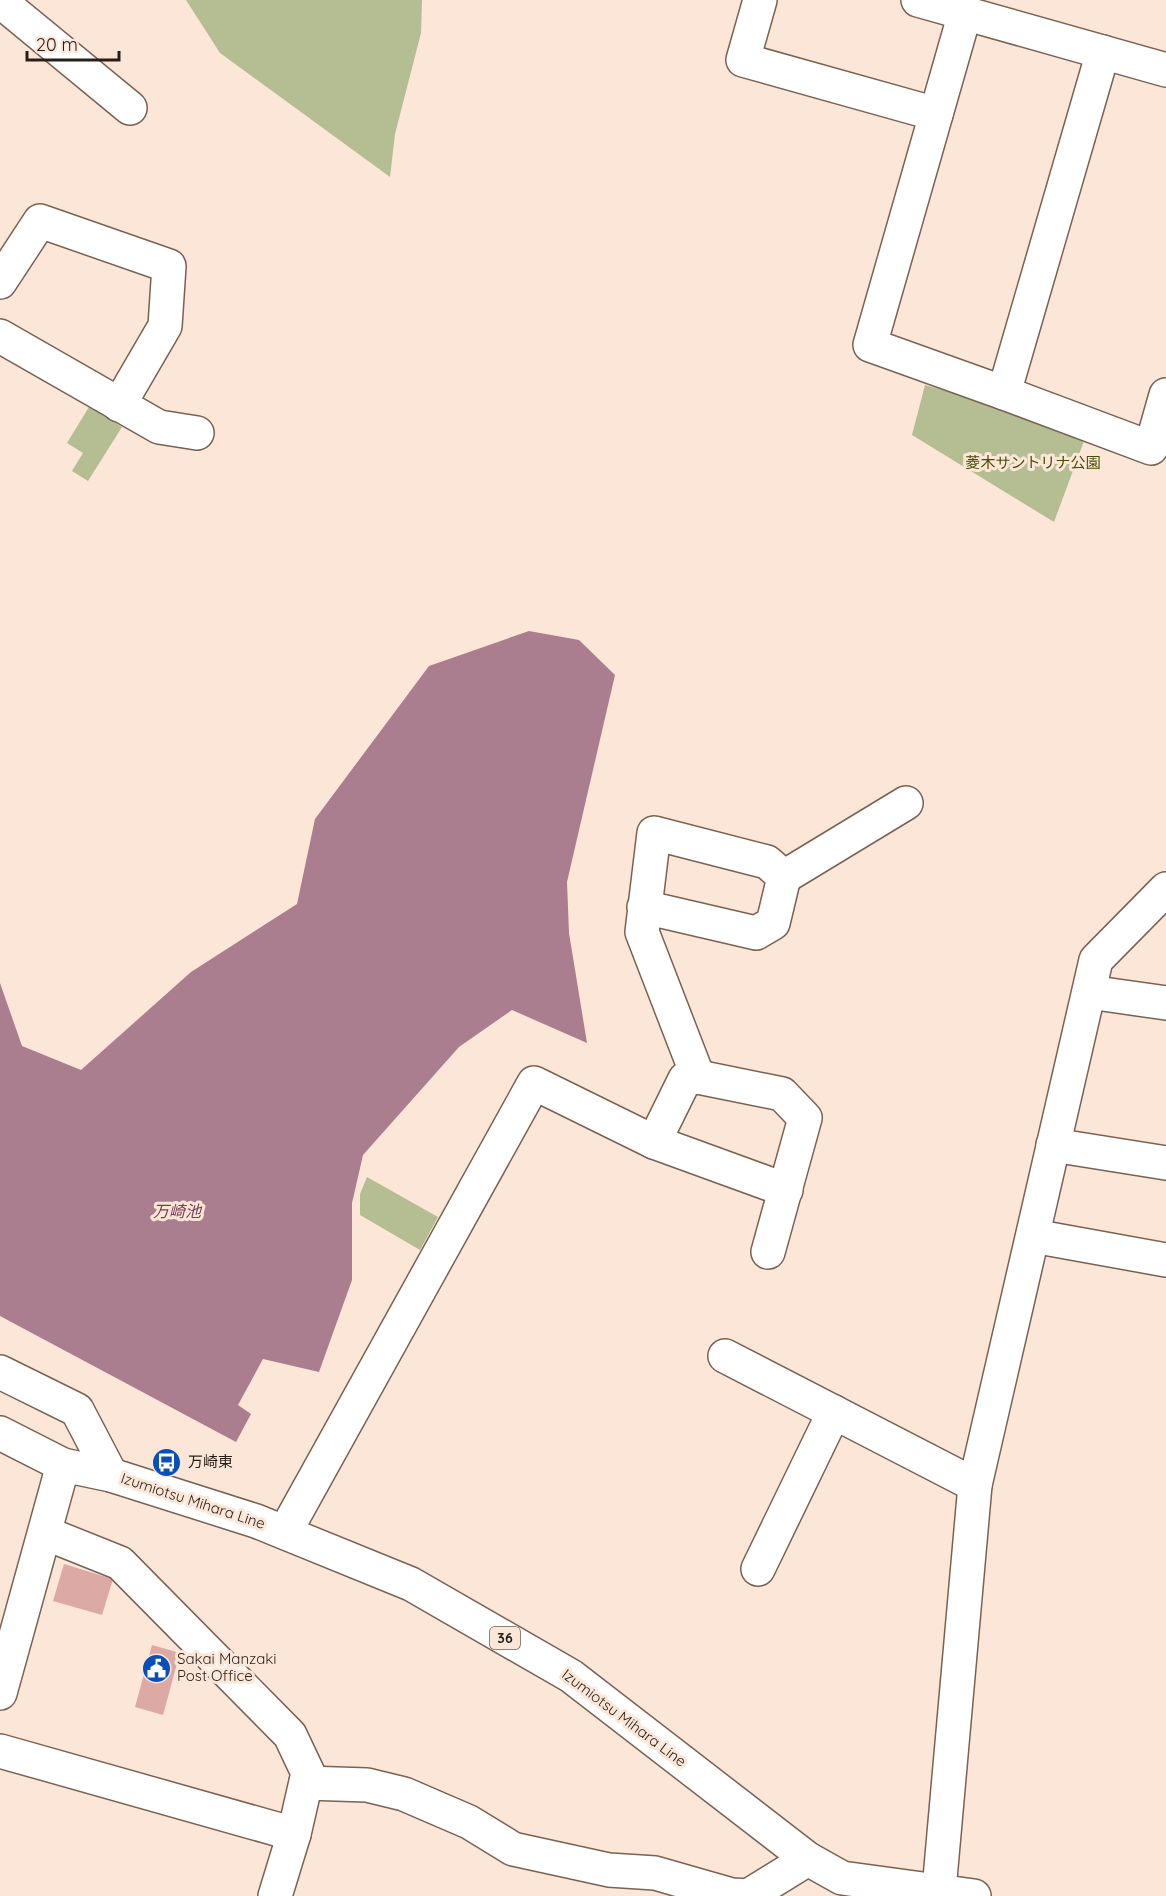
<svg xmlns="http://www.w3.org/2000/svg" width="1166" height="1896" font-family="Quicksand,'Noto Sans JP',sans-serif">
  <rect width="100%" height="100%" fill="#fce6d8"/>
  <!-- green -->
  <g fill="#b5bd93">
    <polygon points="186,0 422,0 421,33 395,134 390,177 220,53"/>
    <polygon points="925,385 985,402 1084,441 1054,522 912,435"/>
    <polygon points="89,407 122,427 88,481 72,471 83,453 67,443"/>
    <polygon points="367,1177 438,1217 420,1250 360,1215 360,1194"/>
  </g>
  <!-- water -->
  <polygon fill="#aa7d8f" points="529,631 579,640 615,675 567,882 569,933 587,1043 512,1010 459,1047 363,1155 352,1203 352,1280 319,1372 263,1359 238,1405 251,1414 236,1442 0,1316 0,983 22,1046 81,1070 191,972 297,904 315,819 429,666"/>
  <!-- building -->
  <g fill="#dca9a5">
    <polygon points="64,1564 113,1579 102,1615 53,1601"/>
    <polygon points="152,1645 180,1653 163,1715 135,1707"/>
  </g>
  <g fill="none" stroke-linecap="round" stroke-linejoin="round">
    <defs>
      <g id="minor">
        <polyline points="760,0 743,60 936,114"/>
        <polyline points="918,0 1166,70"/>
        <polyline points="0,1 130,108"/>
        <polyline points="965,13 870,345 1004,393 1151,448 1166,395"/>
        <polyline points="0,282 40,221 169,266 165,326 119,405"/>
        <polyline points="0,336 159,427 197,433"/>
        <polyline points="1004,393 1103,52"/>
        <polyline points="784,877 906,803"/>
        <polyline points="644,907 756,933 773,923 784,877 767,862 654,833 642,932 698,1077"/>
        <polyline points="1089,992 1166,1003"/>
        <polyline points="654,1142 685,1079 698,1077 782,1094 805,1118 768,1252"/>
        <polyline points="1053,1145 1166,1163"/>
        <polyline points="1033,1236 1166,1260"/>
        <polyline points="725,1356 975,1485"/>
        <polyline points="0,1372 77,1410 111,1475"/>
        <polyline points="285,1532 534,1083 654,1142 786,1190"/>
        <polyline points="45,1533 120,1563 290,1735 308,1773 294,1834 275,1896"/>
        <polyline points="758,1569 834,1412"/>
        <polyline points="0,1693 63,1465"/>
        <polyline points="0,1751 294,1834"/>
        <polyline points="306,1783 367,1785 404,1794 469,1822 513,1849 609,1870 655,1873 732,1895 748,1896 808,1859"/>
        <polyline points="939,1890 975,1485 1096,960 1166,889"/>
      </g>
      <polyline id="major" points="0,1433 63,1465 111,1475 256,1521 411,1584 571,1676 808,1859 842,1878 974,1896"/>
    </defs>
    <!-- minor casing -->
    <use href="#minor" stroke="#7a6252" stroke-width="36"/>
    <!-- major casing -->
    <use href="#major" stroke="#7a6252" stroke-width="36"/>
    <!-- minor -->
    <use href="#minor" stroke="#fff" stroke-width="33"/>
    <!-- major -->
    <use href="#major" stroke="#fff" stroke-width="33"/>
  </g>
  <!-- icons -->
  <defs>
    <symbol id="bus-disc" viewBox="-11 -11 22 22"><circle r="9.5" fill="#084fb9" stroke="#fce6d8"/><path d="M-5-6H5V4H4V6H2V4H-2V6H-4V4H-5ZM-3.5-4V0h7V-4ZM-3.5 1.2v1.5H-2V1.2ZM2 1.2v1.5H3.5V1.2Z" fill="#fff"/></symbol>
    <symbol id="civic-disc" viewBox="-11 -11 22 22"><circle r="9.5" fill="#084fb9" stroke="#fce6d8"/><path d="M-.6-6.5H3V-4.5H.6V-3L4-1V1h2V6H-6V1h2V-1L-.6-3ZM-1.2 2.5V6h2.4V2.5Z" fill="#fff"/></symbol>
  </defs>
  <g fill-rule="evenodd">
    <use href="#bus-disc" x="150" y="1446" width="33" height="33"/>
    <use href="#civic-disc" x="140" y="1652" width="33" height="33"/>
  </g>
  <g text-anchor="middle" stroke-width="6" stroke-linejoin="round" paint-order="stroke">
    <!-- shield labels -->
    <rect fill="#fce6d8" stroke="#685a51" stroke-width="1.5" x="490" y="1627" width="30" height="22" rx="4.5"/>
    <g font-size="14" font-weight="bold" fill="#281e17">
      <text x="505" y="1643">36</text>
    </g>
    <!-- park labels -->
    <g font-size="15" fill="#474e05" stroke="#fce6d8">
      <text x="1033" y="468">菱木サントリナ公園</text>
    </g>
    <!-- poi labels -->
    <g font-size="15" fill="#281e17" stroke="#fce6d8" text-anchor="start">
      <text x="188" y="1467">万崎東</text>
      <text x="177" y="1664">Sakai Manzaki<tspan x="177" dy="17">Post Office</tspan></text>
    </g>
    <!-- street labels -->
    <g font-size="15" fill="#281e17" stroke="#fce6d8">
      <text transform="translate(193 1501) rotate(18)" y="5">Izumiotsu Mihara Line</text>
      <text transform="translate(624 1718) rotate(37)" y="5">Izumiotsu Mihara Line</text>
    </g>
    <!-- water labels -->
    <g font-size="16" font-style="italic" fill="#773b56" stroke="#fce6d8">
      <text x="177" y="1217">万崎池</text>
    </g>
  </g>
  <!-- scale -->
  <path d="M27 51v9h92v-9" fill="none" stroke="#281e17" stroke-width="3"/>
  <text x="36" y="51" font-size="18" fill="#281e17" stroke="#fce6d8" stroke-width="4.5" paint-order="stroke">20 m</text>
</svg>
